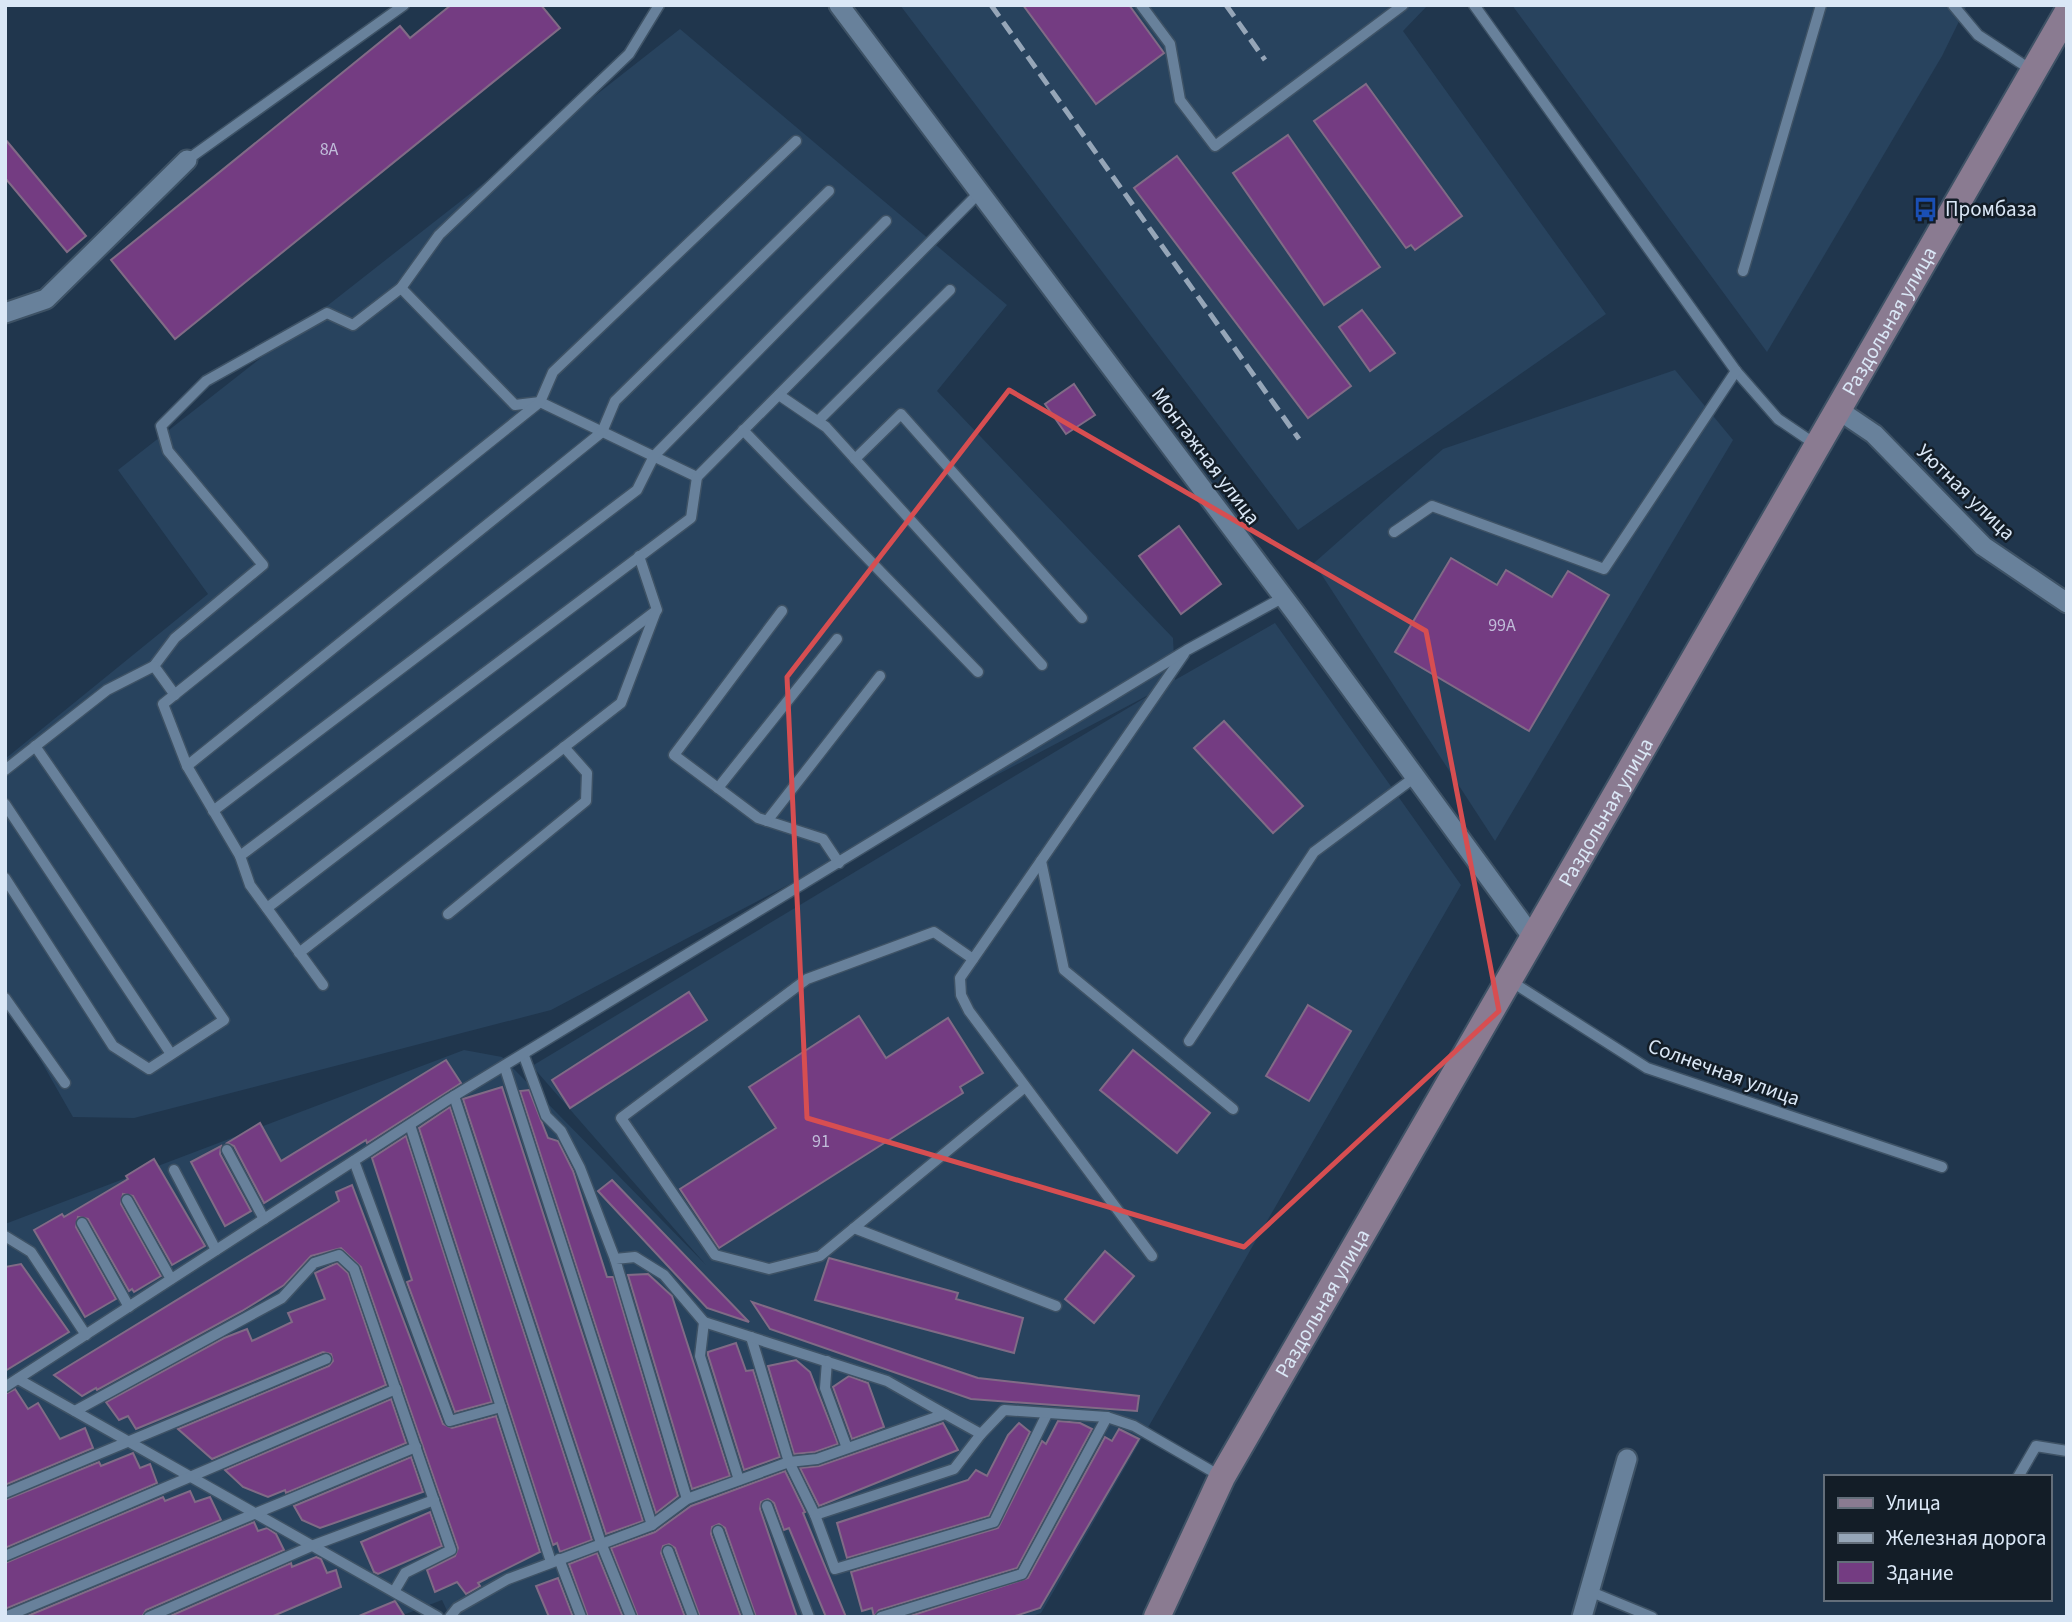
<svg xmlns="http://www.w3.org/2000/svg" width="2072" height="1622" font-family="'Source Sans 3',sans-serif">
  <rect width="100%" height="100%" fill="#20364d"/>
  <!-- built -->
  <g fill="#28435e">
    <polygon points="900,5 1428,5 1403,31 1606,314 1298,530"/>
    <polygon points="1512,5 1967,5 1942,56 1767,352"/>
    <polygon points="680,29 1007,305 937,391 1173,638 1175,680 1275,623 1461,885 1041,1613 1029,1617 450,1617 442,1600 398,1617 5,1617 5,1224 464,1050 502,1057 706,1265 532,1066 1158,690 551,1010 134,1118 73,1117 5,998 5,759 208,594 118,470"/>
    <polygon points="1675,370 1733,440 1495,841 1314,563 1443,449"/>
  </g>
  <!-- building -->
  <g fill="#743c82" stroke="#816b86" stroke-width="2">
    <polygon points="451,5 541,5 560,28 175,339 111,260 400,26 410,38"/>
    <polygon points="1023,5 1129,5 1164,53 1096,104"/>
    <polygon points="1366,84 1462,216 1415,250 1411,245 1406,248 1314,121"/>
    <polygon points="1288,135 1380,267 1324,305 1233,173"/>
    <polygon points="5,139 86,236 67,252 5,178"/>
    <polygon points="1177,156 1351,386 1308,418 1134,188"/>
    <polygon points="1362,310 1395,353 1370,371 1339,327"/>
    <polygon points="1074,384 1095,415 1066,434 1045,404"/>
    <polygon points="1179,526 1221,584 1181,614 1139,556"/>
    <polygon points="1451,558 1497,585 1506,570 1552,597 1568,571 1609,595 1529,731 1395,652"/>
    <polygon points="1224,721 1303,806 1273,833 1194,748"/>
    <polygon points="689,992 707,1020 570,1108 552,1080"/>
    <polygon points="1308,1005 1351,1031 1309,1101 1266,1076"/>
    <polygon points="859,1016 886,1058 948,1018 983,1073 960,1087 963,1093 719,1248 680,1189 776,1128 749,1087"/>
    <polygon points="1133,1050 1210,1113 1177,1153 1100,1090"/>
    <polygon points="446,1060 461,1083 367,1143 366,1140 264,1203 234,1146 227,1143 260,1123 281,1161"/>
    <polygon points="502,1087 643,1521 606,1534 463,1099"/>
    <polygon points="529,1090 548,1138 558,1141 573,1171 607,1277 613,1277 678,1496 656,1513 520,1091"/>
    <polygon points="450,1107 592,1540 560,1552 557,1543 553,1545 419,1128"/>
    <polygon points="406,1136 492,1402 455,1412 407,1282 412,1280 372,1158"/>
    <polygon points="221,1146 220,1154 251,1211 225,1226 191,1162"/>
    <polygon points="154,1159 205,1246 172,1265 133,1196 123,1194 121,1204 161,1276 134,1292 132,1289 129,1291 88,1219 78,1217 76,1227 116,1299 85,1317 34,1230 62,1214 64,1217 128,1179 126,1176"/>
    <polygon points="612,1180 720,1292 749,1322 707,1308 598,1191"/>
    <polygon points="352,1185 443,1424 452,1428 496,1416 540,1552 478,1583 480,1586 466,1594 457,1582 435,1592 427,1570 455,1556 458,1548 361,1267 341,1248 311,1256 284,1285 242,1311 97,1390 96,1388 82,1396 54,1375 339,1201 336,1192"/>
    <polygon points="1105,1251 1134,1276 1094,1323 1065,1299"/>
    <polygon points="829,1258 958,1293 956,1299 1023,1318 1014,1353 815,1300"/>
    <polygon points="337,1263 348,1273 386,1385 212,1459 178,1429 329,1366 333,1361 331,1354 323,1352 136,1429 128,1416 119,1420 106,1402 224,1338 247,1329 252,1341 292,1322 288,1313 325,1299 315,1273"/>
    <polygon points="21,1264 69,1332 5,1371 5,1267"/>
    <polygon points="648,1274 672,1296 730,1476 692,1489 628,1275"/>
    <polygon points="752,1302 978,1378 1139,1396 1137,1411 971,1399 770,1329"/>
    <polygon points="736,1343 746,1371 753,1370 780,1457 744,1470 708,1355 708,1352"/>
    <polygon points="796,1360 810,1372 838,1444 815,1452 794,1454 768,1366"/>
    <polygon points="849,1376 868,1383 884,1427 852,1439 833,1387"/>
    <polygon points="15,1389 28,1409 38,1403 60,1439 85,1428 93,1448 5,1485 5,1394"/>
    <polygon points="391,1399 406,1443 286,1493 285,1490 268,1497 243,1487 225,1470"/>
    <polygon points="1058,1421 1080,1423 1092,1429 1017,1568 879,1610 874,1617 872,1608 862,1611 851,1572 998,1528 1042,1441 1046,1444"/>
    <polygon points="943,1423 958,1450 819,1506 800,1468 819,1466"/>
    <polygon points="1019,1423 1030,1432 989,1516 847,1558 837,1523 968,1480 976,1470 987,1476 1008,1435"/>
    <polygon points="1119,1429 1139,1439 1040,1608 1012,1617 907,1617 1028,1578 1105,1437 1112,1441"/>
    <polygon points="133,1453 140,1468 150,1464 157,1483 5,1548 5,1500 99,1462 101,1466"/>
    <polygon points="411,1457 423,1492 320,1528 302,1520 294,1506"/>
    <polygon points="785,1471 805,1512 803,1513 846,1617 826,1617 789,1528 784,1530 774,1503 768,1499 761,1502 760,1509 797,1617 756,1617 725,1528 719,1524 712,1527 711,1534 741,1617 700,1617 675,1548 669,1544 663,1546 661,1553 685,1617 638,1617 611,1548 655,1532 691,1506"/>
    <polygon points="190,1491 195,1502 210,1497 221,1520 5,1609 5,1563 163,1497 165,1501"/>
    <polygon points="430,1512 442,1546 378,1574 374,1572 361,1542"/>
    <polygon points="254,1522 258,1531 267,1528 276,1534 284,1550 146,1610 142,1617 25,1617"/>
    <polygon points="597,1553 623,1617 588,1617 569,1564"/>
    <polygon points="316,1557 321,1559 327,1573 336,1570 341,1587 271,1617 168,1617 291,1563 292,1567"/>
    <polygon points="558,1578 573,1617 549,1617 536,1586"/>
    <polygon points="395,1601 405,1617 359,1617 359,1616"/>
  </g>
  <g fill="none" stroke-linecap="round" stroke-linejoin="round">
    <defs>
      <g id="service">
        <polyline points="1141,5 1170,44 1180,100 1215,146 1403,5"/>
        <polyline points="1474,5 1736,371 1778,419 1815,444"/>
        <polyline points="1953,5 1978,35 2033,71"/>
        <polyline points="187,160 404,5"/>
        <polyline points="1743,271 1821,5"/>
        <polyline points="401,288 515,405 540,402 697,477 980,192"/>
        <polyline points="779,395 826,427 1042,665"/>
        <polyline points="818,421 950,290"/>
        <polyline points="743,430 978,672"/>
        <polyline points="855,459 901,414 1082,618"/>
        <polyline points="1394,532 1432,506 1604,569 1736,371"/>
        <polyline points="782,611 674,755 758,818 823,839 839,863"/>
        <polyline points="175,695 154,666 175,638 263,565 168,451 161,426 206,381 327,313 353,325 401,288 439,235 629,54 659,5"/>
        <polyline points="187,766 602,432 615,401 829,191"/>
        <polyline points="5,770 107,690 154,666"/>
        <polyline points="718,788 837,639"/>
        <polyline points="5,804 171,1054"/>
        <polyline points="213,811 637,490 654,456 886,221"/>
        <polyline points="767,821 880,676"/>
        <polyline points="240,856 187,766 163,704 540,402 553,372 796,141"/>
        <polyline points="1041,861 1064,970 1233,1109"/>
        <polyline points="5,878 113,1046 149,1069 224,1020 35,746"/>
        <polyline points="267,908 657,610 639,556"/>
        <polyline points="448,914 586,801 587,773 564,747"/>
        <polyline points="299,953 621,703 656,611"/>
        <polyline points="973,959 934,932 807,979 621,1118 715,1255 769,1269 820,1256 1025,1087"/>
        <polyline points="1509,980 1647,1068 1942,1167"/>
        <polyline points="323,985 250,885 240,856 691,518 697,477"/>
        <polyline points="5,998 65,1083"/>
        <polyline points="1189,1041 1314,852 1415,777"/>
        <polyline points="524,1056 546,1116 561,1131 580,1168 615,1259"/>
        <polyline points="505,1068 652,1525"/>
        <polyline points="454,1096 601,1543 631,1617"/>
        <polyline points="410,1125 551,1562"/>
        <polyline points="227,1150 264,1219"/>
        <polyline points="354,1161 450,1421 501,1407"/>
        <polyline points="174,1170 216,1250"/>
        <polyline points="127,1200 171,1279"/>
        <polyline points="82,1223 129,1307"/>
        <polyline points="854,1228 1056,1306"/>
        <polyline points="5,1236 31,1252 86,1335"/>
        <polyline points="1152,1256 969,1011 961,995 960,978 1184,654"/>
        <polyline points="704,1322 700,1356 739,1480"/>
        <polyline points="751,1337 789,1462 815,1515 954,1469 981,1434"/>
        <polyline points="827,1361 825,1388 847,1448"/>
        <polyline points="18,1379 438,1617"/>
        <polyline points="5,1387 449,1099 1187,650 1284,597"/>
        <polyline points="75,1411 282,1298 314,1263 339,1255 354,1269 451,1550 405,1573 395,1590"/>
        <polyline points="2018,1477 2036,1446 2067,1451"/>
        <polyline points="5,1493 326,1359"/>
        <polyline points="687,1499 615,1259 635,1257 664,1275 704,1322 887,1381 945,1414"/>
        <polyline points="767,1506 809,1617"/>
        <polyline points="815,1515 835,1569 994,1522 1047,1414"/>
        <polyline points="718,1531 749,1617"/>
        <polyline points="668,1551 693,1617"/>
        <polyline points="5,1556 396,1389"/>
        <polyline points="559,1559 581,1617"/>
        <polyline points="1589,1591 1652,1617"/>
        <polyline points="5,1617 416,1447"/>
        <polyline points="149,1617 314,1545 434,1500"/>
        <polyline points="450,1617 457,1608 508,1579 652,1525 687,1499 789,1462 817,1459 945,1414 981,1434 1004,1410 1107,1417 1134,1426 1222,1477"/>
        <polyline points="881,1617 1022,1574 1107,1417"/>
      </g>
      <g id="minor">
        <polyline points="839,5 1297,615 1533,938"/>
        <polyline points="5,313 46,299 187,160"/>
        <polyline points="1837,409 1874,434 1983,546 2067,603"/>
        <polyline points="1582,1617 1627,1459"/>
      </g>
      <g id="secondary">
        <path id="s1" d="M1157 1617 1222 1477 2067 13"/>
      </g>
    </defs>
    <!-- service casing -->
    <use href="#service" stroke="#3e5265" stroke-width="13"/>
    <!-- minor casing -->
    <use href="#minor" stroke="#3e5265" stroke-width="23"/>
    <!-- secondary casing -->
    <use href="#secondary" stroke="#3e5265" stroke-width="30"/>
    <!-- service -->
    <use href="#service" stroke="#68819b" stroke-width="10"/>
    <!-- minor -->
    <use href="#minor" stroke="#68819b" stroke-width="19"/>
    <!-- secondary -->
    <use href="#secondary" stroke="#8a7b91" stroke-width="26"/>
    <!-- rail -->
    <g stroke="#96a6b8" stroke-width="5" stroke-dasharray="14 7" stroke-linecap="butt">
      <polyline points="991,5 1299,439"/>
      <polyline points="1226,5 1265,60"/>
    </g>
  </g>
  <!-- marked area -->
  <path fill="none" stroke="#d74e51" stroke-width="5" stroke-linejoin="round" d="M1009 390 1426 631 1499 1011 1244 1247 807 1118 787 677Z"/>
  <!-- icons -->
  <defs>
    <symbol id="bus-bare" viewBox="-9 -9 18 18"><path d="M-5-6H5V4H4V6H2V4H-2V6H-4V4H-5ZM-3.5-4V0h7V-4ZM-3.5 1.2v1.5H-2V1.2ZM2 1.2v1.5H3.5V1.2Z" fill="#1a4fb4" stroke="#131d27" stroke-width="2.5" paint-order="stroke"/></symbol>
  </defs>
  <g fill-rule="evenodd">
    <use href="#bus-bare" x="1908" y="192" width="35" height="35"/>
  </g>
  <g text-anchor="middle" stroke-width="5" stroke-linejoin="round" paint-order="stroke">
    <!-- number labels -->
    <g font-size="18" fill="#c0bcd9">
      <text x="329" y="155">8А</text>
      <text x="1502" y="631">99А</text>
      <text x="821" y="1147">91</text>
    </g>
    <!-- poi labels -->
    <g font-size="21" fill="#dae7f6" stroke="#131d27" text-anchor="start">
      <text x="1945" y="216">Промбаза</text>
    </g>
    <!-- street labels -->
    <g font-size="21" fill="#dae7f6" stroke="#131d27">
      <text dy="7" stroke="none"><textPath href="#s1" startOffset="1489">Раздольная улица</textPath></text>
      <text transform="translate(1206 456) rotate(53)" y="7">Монтажная улица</text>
      <text transform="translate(1966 492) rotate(44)" y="7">Уютная улица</text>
      <text dy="7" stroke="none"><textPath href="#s1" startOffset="922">Раздольная улица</textPath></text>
      <text transform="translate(1724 1072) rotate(20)" y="7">Солнечная улица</text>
      <text dy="7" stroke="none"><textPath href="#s1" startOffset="355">Раздольная улица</textPath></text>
    </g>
  </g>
  <!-- border -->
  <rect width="2072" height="1622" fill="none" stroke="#dae7f6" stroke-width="14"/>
  <!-- legend -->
  <rect x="1824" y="1475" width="228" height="126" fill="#131d27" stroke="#636e7a" stroke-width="2"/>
  <rect x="1838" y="1498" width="35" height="10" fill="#8a7b91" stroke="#636e7a" stroke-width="2"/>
  <text x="1886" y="1510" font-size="21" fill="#dae7f6">Улица</text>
  <rect x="1838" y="1533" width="35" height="10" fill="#96a6b8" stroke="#636e7a" stroke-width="2"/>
  <text x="1886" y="1545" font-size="21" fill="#dae7f6">Железная дорога</text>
  <rect x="1838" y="1562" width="35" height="21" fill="#743c82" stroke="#636e7a" stroke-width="2"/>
  <text x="1886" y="1580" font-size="21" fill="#dae7f6">Здание</text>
</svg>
